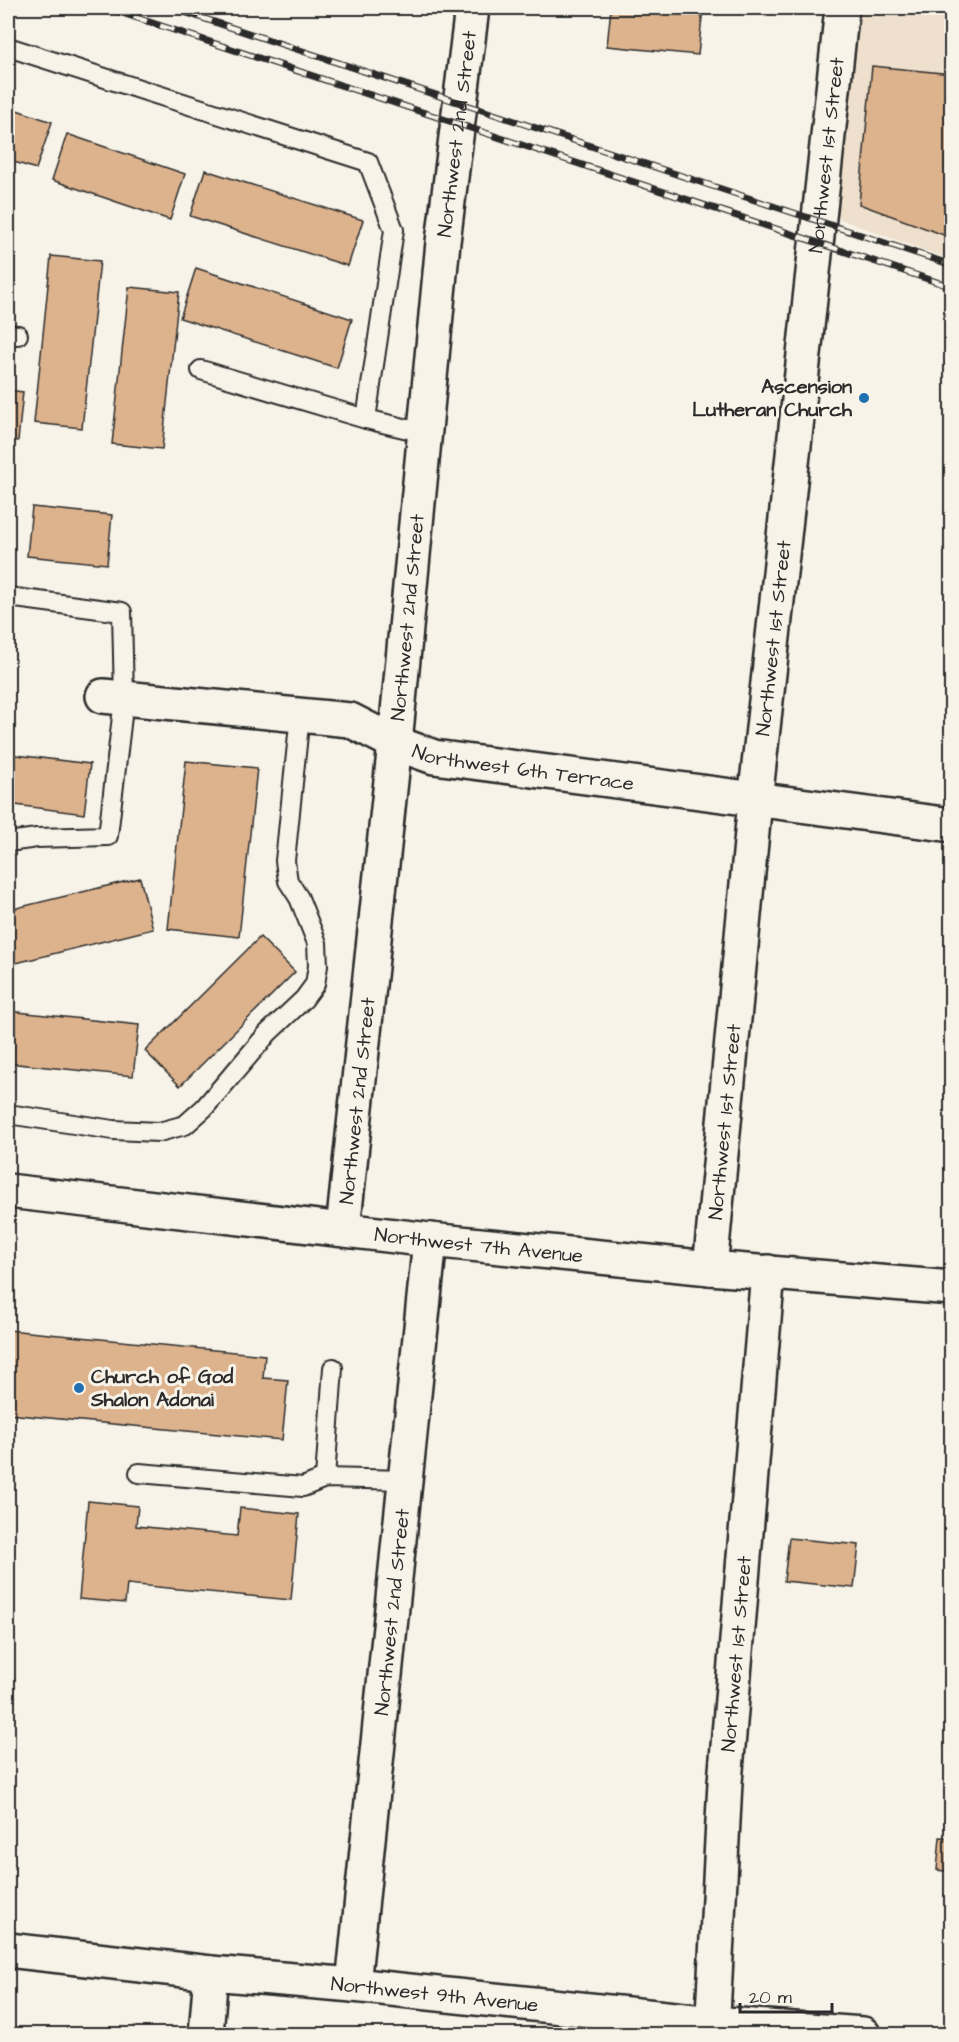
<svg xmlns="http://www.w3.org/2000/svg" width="959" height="2042" font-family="'Architects Daughter',sans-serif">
  <rect width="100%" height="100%" fill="#f7f3e8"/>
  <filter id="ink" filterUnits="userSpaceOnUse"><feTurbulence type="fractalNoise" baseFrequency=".0167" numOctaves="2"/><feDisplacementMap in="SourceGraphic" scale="12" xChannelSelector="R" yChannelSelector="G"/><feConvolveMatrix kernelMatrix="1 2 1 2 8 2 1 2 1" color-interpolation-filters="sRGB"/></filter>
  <g filter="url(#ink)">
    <!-- built -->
    <polygon fill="#efe0cd" points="860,8 951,8 951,260 837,218"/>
    <!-- building -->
    <g fill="#ddb38e" stroke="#2b2b2b" stroke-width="1.5">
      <polygon points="611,8 703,8 698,55 607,46"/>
      <polygon points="872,66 952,74 952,238 859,204"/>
      <polygon points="8,107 52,122 36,169 8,160"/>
      <polygon points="67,134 185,174 170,220 52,180"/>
      <polygon points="205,170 363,220 348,266 190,216"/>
      <polygon points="8,227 15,228 10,277 8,277"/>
      <polygon points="51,256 100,261 82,428 34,423"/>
      <polygon points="196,268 352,319 337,368 180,318"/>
      <polygon points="129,287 179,292 162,449 112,444"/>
      <polygon points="8,390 23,392 18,441 8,440"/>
      <polygon points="8,500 11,501 8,536"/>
      <polygon points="32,507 112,515 107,564 27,556"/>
      <polygon points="8,754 90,764 84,814 8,804"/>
      <polygon points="186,761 257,768 239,937 168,929"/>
      <polygon points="140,878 153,929 8,965 8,910"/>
      <polygon points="260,937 295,972 180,1086 145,1051"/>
      <polygon points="8,1011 139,1025 133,1076 8,1063"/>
      <polygon points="8,1330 265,1355 263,1378 288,1380 282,1440 8,1414"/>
      <polygon points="88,1501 138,1506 136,1526 237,1536 240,1508 299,1514 291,1600 127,1584 125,1603 79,1599"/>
      <polygon points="789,1538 859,1545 854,1588 784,1581"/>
      <polygon points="940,1837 952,1838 952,1872 937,1870"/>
    </g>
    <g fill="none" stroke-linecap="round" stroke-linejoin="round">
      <defs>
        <g id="lane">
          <polyline points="8,47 368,162 394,230 366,419 425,433"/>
          <polyline points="8,334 18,335"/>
          <polyline points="201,370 366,419"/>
          <polyline points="8,597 122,612 124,699 108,836 37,838 8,842"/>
          <polyline points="8,1114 113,1130 159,1132 185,1125 204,1108 268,1033 304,999 315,984 318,966 317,943 299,898 288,881 285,861 300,715"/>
          <polyline points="139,1473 303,1487 325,1478 405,1480"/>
          <polyline points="325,1478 333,1368"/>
        </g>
        <g id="street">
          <path id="s1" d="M103 696 350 720 395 743 434 757 952 825"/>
          <path id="s2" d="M8 1191 430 1240 710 1268 952 1288"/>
          <path id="s3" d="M343 1229 395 743 443 242 472 8"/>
          <path id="s4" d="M710 1268 755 801 842 8"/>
          <path id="s5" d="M8 1950 211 1973 353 1985 713 2023 863 2034"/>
          <path id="s6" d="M353 1985 430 1240"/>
          <polyline points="206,2034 211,1973"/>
          <path id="s7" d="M712 2034 725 1782 768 1272"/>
        </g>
      </defs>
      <!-- lane casing -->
      <use href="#lane" stroke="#2b2b2b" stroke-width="22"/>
      <!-- street casing -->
      <use href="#street" stroke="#2b2b2b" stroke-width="38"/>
      <!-- lane -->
      <use href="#lane" stroke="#f7f3e8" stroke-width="18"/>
      <!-- street -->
      <use href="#street" stroke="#f7f3e8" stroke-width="33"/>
      <defs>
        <g id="rail">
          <polyline points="107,8 952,287"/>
          <polyline points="172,8 952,265"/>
        </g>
      </defs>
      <!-- rail casing -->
      <use href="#rail" stroke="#2b2b2b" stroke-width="7"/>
      <!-- rail -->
      <use href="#rail" stroke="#f7f3e8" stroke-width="4.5" stroke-dasharray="14" stroke-linecap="butt"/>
    </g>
  </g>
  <!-- markers -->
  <g fill="#1f6fb2" stroke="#f7f3e8" stroke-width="2">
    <circle cx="864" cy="398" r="6"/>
    <circle cx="79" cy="1388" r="6"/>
  </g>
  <g text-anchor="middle" stroke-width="6" stroke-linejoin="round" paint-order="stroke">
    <!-- street labels -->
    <g font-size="20" fill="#2b2b2b" stroke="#f7f3e8">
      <text dy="7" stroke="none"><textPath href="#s3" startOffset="1101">Northwest 2nd Street</textPath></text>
      <text dy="7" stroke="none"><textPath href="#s4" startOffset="1119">Northwest 1st Street</textPath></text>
      <text dy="7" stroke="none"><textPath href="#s3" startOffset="615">Northwest 2nd Street</textPath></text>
      <text dy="7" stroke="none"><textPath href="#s4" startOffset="633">Northwest 1st Street</textPath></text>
      <text dy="7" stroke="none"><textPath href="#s1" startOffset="430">Northwest 6th Terrace</textPath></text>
      <text dy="7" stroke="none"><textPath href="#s3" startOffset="129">Northwest 2nd Street</textPath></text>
      <text dy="7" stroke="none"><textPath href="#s4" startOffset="147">Northwest 1st Street</textPath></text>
      <text dy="7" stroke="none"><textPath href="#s2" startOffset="474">Northwest 7th Avenue</textPath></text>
      <text dy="7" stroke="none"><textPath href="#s6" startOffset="375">Northwest 2nd Street</textPath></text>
      <text dy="7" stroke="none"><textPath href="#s7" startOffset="381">Northwest 1st Street</textPath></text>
      <text dy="7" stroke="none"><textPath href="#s5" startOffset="429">Northwest 9th Avenue</textPath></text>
    </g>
    <!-- poi labels -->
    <g font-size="20" font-weight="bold" fill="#2b2b2b" stroke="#f7f3e8" text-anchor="end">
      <text x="852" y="393">Ascension<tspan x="852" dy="23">Lutheran Church</tspan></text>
      <text x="91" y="1383" text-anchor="start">Church of God<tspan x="91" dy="23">Shalon Adonai</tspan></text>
    </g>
  </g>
  <!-- margin -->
  <rect width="959" height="2042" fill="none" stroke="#f7f3e8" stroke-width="30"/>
  <rect x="15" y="15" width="929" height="2012" fill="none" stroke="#2b2b2b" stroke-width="2" filter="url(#ink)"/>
  <!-- scale -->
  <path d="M740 2003v9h92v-9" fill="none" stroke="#2b2b2b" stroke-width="3"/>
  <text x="749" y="2003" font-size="18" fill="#2b2b2b" stroke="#f7f3e8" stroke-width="4.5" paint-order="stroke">20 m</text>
</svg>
